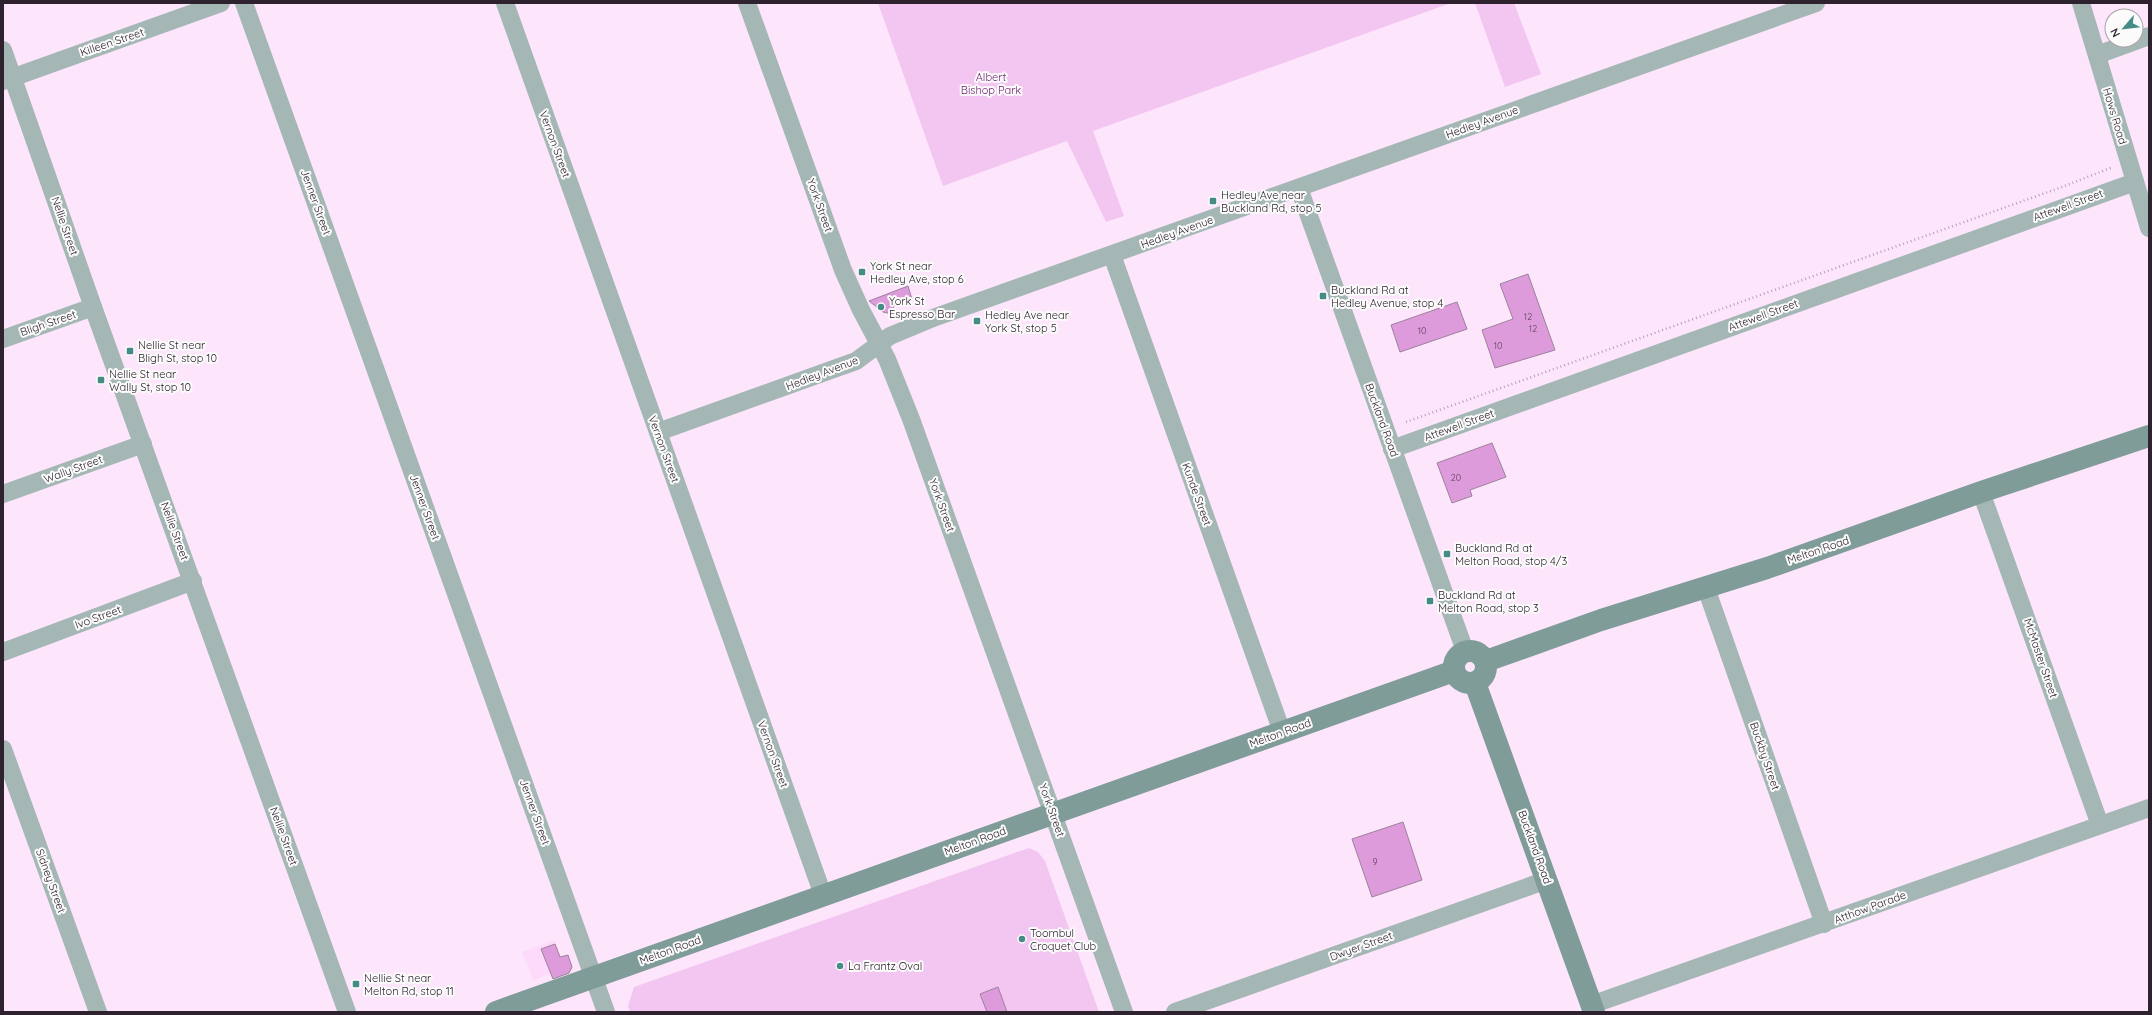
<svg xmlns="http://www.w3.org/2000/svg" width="2152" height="1015" font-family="Quicksand,sans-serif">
  <rect width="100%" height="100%" fill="#fde5fc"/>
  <!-- built -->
  <polygon fill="#fddafc" points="554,940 565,969 533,980 522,952"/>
  <!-- green -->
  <g fill="#f3c6f1">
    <polygon points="878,3 1451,3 1093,131 1124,216 1106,222 1067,141 943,186"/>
    <polygon points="1475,3 1514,3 1541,74 1505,87"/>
    <polygon points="1029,848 1038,852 1045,861 1099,1012 630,1012 628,1006 634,987"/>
  </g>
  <!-- building -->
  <g fill="#de9bdc" stroke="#9c819b">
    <polygon points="1528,274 1555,350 1495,368 1482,330 1513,319 1500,284"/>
    <polygon points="908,286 912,299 893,306 896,315 883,312 869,301"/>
    <polygon points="1457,302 1467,329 1400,352 1391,325"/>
    <polygon points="1492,443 1506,477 1470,490 1472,496 1452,503 1437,463"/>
    <polygon points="1403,822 1422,880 1372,897 1352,839"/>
    <polygon points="555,944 560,957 568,955 572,967 569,973 553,979 541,949"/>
    <polygon points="998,987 1007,1012 987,1012 980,994"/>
  </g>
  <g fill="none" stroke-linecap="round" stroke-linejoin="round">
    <!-- path -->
    <polyline stroke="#b5a2b4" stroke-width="2.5" stroke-dasharray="1 3" stroke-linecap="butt" points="1406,422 2062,187 2113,167"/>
    <!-- street -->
    <g stroke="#a4b7b5" stroke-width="18">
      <polyline points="244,3 606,1012"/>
      <polyline points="505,3 823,895"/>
      <polyline points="747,3 843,270 861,310 887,359 911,419 1124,1012"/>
      <polyline points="2081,3 2149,228"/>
      <polyline points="3,50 93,307 347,1012"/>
      <polyline points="2097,55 2149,36"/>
      <polyline points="3,81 221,3"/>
      <polyline points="1299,188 1465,651"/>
      <polyline points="1112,255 1282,732"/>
      <polyline points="3,339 93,307"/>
      <polyline points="658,432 856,361 890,336 933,318 1816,3"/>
      <polyline points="1392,449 2135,182"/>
      <polyline points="1981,492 2100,825"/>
      <polyline points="3,494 143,444"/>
      <polyline points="1706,588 1824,924"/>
      <polyline points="3,652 193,581"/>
      <polyline points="3,749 98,1012"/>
      <polyline points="1591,1005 2149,808"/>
      <polyline points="1175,1012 1547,880"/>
    </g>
    <!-- secondary -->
    <g stroke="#7f9c99" stroke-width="22">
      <circle cx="1470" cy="667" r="16"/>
      <polyline points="1486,661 1601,620 1767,568 1981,492 2149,436"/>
      <polyline points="1475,683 1594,1012"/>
      <polyline points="496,1012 1454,671"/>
    </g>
  </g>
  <!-- markers -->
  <g fill="#458c87" stroke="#fbfbfb" stroke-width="1.5">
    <rect x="1209" y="197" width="8" height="8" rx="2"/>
    <rect x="858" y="268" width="8" height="8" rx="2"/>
    <rect x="1319" y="292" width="8" height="8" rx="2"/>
    <circle cx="881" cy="307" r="4"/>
    <rect x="973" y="317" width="8" height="8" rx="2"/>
    <rect x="126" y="347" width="8" height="8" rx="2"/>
    <rect x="97" y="376" width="8" height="8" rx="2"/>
    <rect x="1443" y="550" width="8" height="8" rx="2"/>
    <rect x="1426" y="597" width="8" height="8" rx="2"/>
    <circle cx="1022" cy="939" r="4"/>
    <circle cx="840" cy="966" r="4"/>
    <rect x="352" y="980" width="8" height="8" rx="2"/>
  </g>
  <g text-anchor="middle" stroke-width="4" stroke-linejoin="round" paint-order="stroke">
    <!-- number labels -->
    <g font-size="9" fill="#594059">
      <text x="1528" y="320">12</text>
      <text x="1533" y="332">12</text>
      <text x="1422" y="334">10</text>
      <text x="1498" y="349">10</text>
      <text x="1456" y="481">20</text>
      <text x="1375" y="865">9</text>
    </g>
    <!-- street labels -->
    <g font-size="11" fill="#2d222d" stroke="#fbfbfb">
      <text transform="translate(112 42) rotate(-19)" y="4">Killeen Street</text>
      <text transform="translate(2115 116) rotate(73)" y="4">Hows Road</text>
      <text transform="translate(1482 122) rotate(-20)" y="4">Hedley Avenue</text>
      <text transform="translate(555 144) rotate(70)" y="4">Vernon Street</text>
      <text transform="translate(316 202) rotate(70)" y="4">Jenner Street</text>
      <text transform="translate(820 205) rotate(70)" y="4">York Street</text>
      <text transform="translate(2068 205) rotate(-20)" y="4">Attewell Street</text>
      <text transform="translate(65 226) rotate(71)" y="4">Nellie Street</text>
      <text transform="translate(1177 232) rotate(-20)" y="4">Hedley Avenue</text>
      <text transform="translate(1763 315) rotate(-20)" y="4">Attewell Street</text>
      <text transform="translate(48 323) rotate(-19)" y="4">Bligh Street</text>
      <text transform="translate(822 373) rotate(-21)" y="4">Hedley Avenue</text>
      <text transform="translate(1382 420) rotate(70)" y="4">Buckland Road</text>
      <text transform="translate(1459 425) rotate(-20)" y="4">Attewell Street</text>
      <text transform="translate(664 449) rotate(70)" y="4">Vernon Street</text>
      <text transform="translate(73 469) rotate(-20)" y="4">Wally Street</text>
      <text transform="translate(1197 494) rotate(70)" y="4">Kunde Street</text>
      <text transform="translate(942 505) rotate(70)" y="4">York Street</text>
      <text transform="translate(425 507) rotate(70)" y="4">Jenner Street</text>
      <text transform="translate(175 531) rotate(70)" y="4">Nellie Street</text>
      <text transform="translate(1818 550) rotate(-19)" y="4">Melton Road</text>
      <text transform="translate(98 617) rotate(-20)" y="4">Ivo Street</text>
      <text transform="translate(2041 658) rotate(71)" y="4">McMaster Street</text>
      <text transform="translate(1280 733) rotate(-20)" y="4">Melton Road</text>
      <text transform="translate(773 754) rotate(70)" y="4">Vernon Street</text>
      <text transform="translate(1765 756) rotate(71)" y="4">Buckby Street</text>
      <text transform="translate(1052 810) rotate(70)" y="4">York Street</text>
      <text transform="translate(535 812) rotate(70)" y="4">Jenner Street</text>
      <text transform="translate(284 836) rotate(70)" y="4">Nellie Street</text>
      <text transform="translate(975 841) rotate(-20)" y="4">Melton Road</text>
      <text transform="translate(1535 847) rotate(70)" y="4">Buckland Road</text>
      <text transform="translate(51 881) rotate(70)" y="4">Sidney Street</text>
      <text transform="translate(1870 907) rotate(-20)" y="4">Atthow Parade</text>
      <text transform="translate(1361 946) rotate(-20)" y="4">Dwyer Street</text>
      <text transform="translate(670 950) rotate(-20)" y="4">Melton Road</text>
    </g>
    <!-- park labels -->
    <g font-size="11" fill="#6f2270" stroke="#fbfbfb">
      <text x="991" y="81">Albert<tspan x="991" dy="13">Bishop Park</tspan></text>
    </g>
    <!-- poi labels -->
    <g font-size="11" fill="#2d222d" stroke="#fbfbfb" text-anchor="start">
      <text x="1221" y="199">Hedley Ave near<tspan x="1221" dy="13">Buckland Rd, stop 5</tspan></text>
      <text x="870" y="270">York St near<tspan x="870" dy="13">Hedley Ave, stop 6</tspan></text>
      <text x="1331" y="294">Buckland Rd at<tspan x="1331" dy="13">Hedley Avenue, stop 4</tspan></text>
      <text x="889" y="305">York St<tspan x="889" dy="13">Espresso Bar</tspan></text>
      <text x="985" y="319">Hedley Ave near<tspan x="985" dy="13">York St, stop 5</tspan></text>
      <text x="138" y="349">Nellie St near<tspan x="138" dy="13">Bligh St, stop 10</tspan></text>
      <text x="109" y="378">Nellie St near<tspan x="109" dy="13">Wally St, stop 10</tspan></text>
      <text x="1455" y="552">Buckland Rd at<tspan x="1455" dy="13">Melton Road, stop 4/3</tspan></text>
      <text x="1438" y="599">Buckland Rd at<tspan x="1438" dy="13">Melton Road, stop 3</tspan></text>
      <text x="1030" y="937">Toombul<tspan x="1030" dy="13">Croquet Club</tspan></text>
      <text x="848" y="970">La Frantz Oval</text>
      <text x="364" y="982">Nellie St near<tspan x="364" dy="13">Melton Rd, stop 11</tspan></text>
    </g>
  </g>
  <!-- border -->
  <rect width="2152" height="1015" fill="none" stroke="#2d222d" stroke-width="8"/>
  <!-- north arrow -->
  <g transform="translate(2124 28) rotate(242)"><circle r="19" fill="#fbfbfb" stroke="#a9a4a9"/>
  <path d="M0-3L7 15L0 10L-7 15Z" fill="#458c87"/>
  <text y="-6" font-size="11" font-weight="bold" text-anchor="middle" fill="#2d222d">N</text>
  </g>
</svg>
